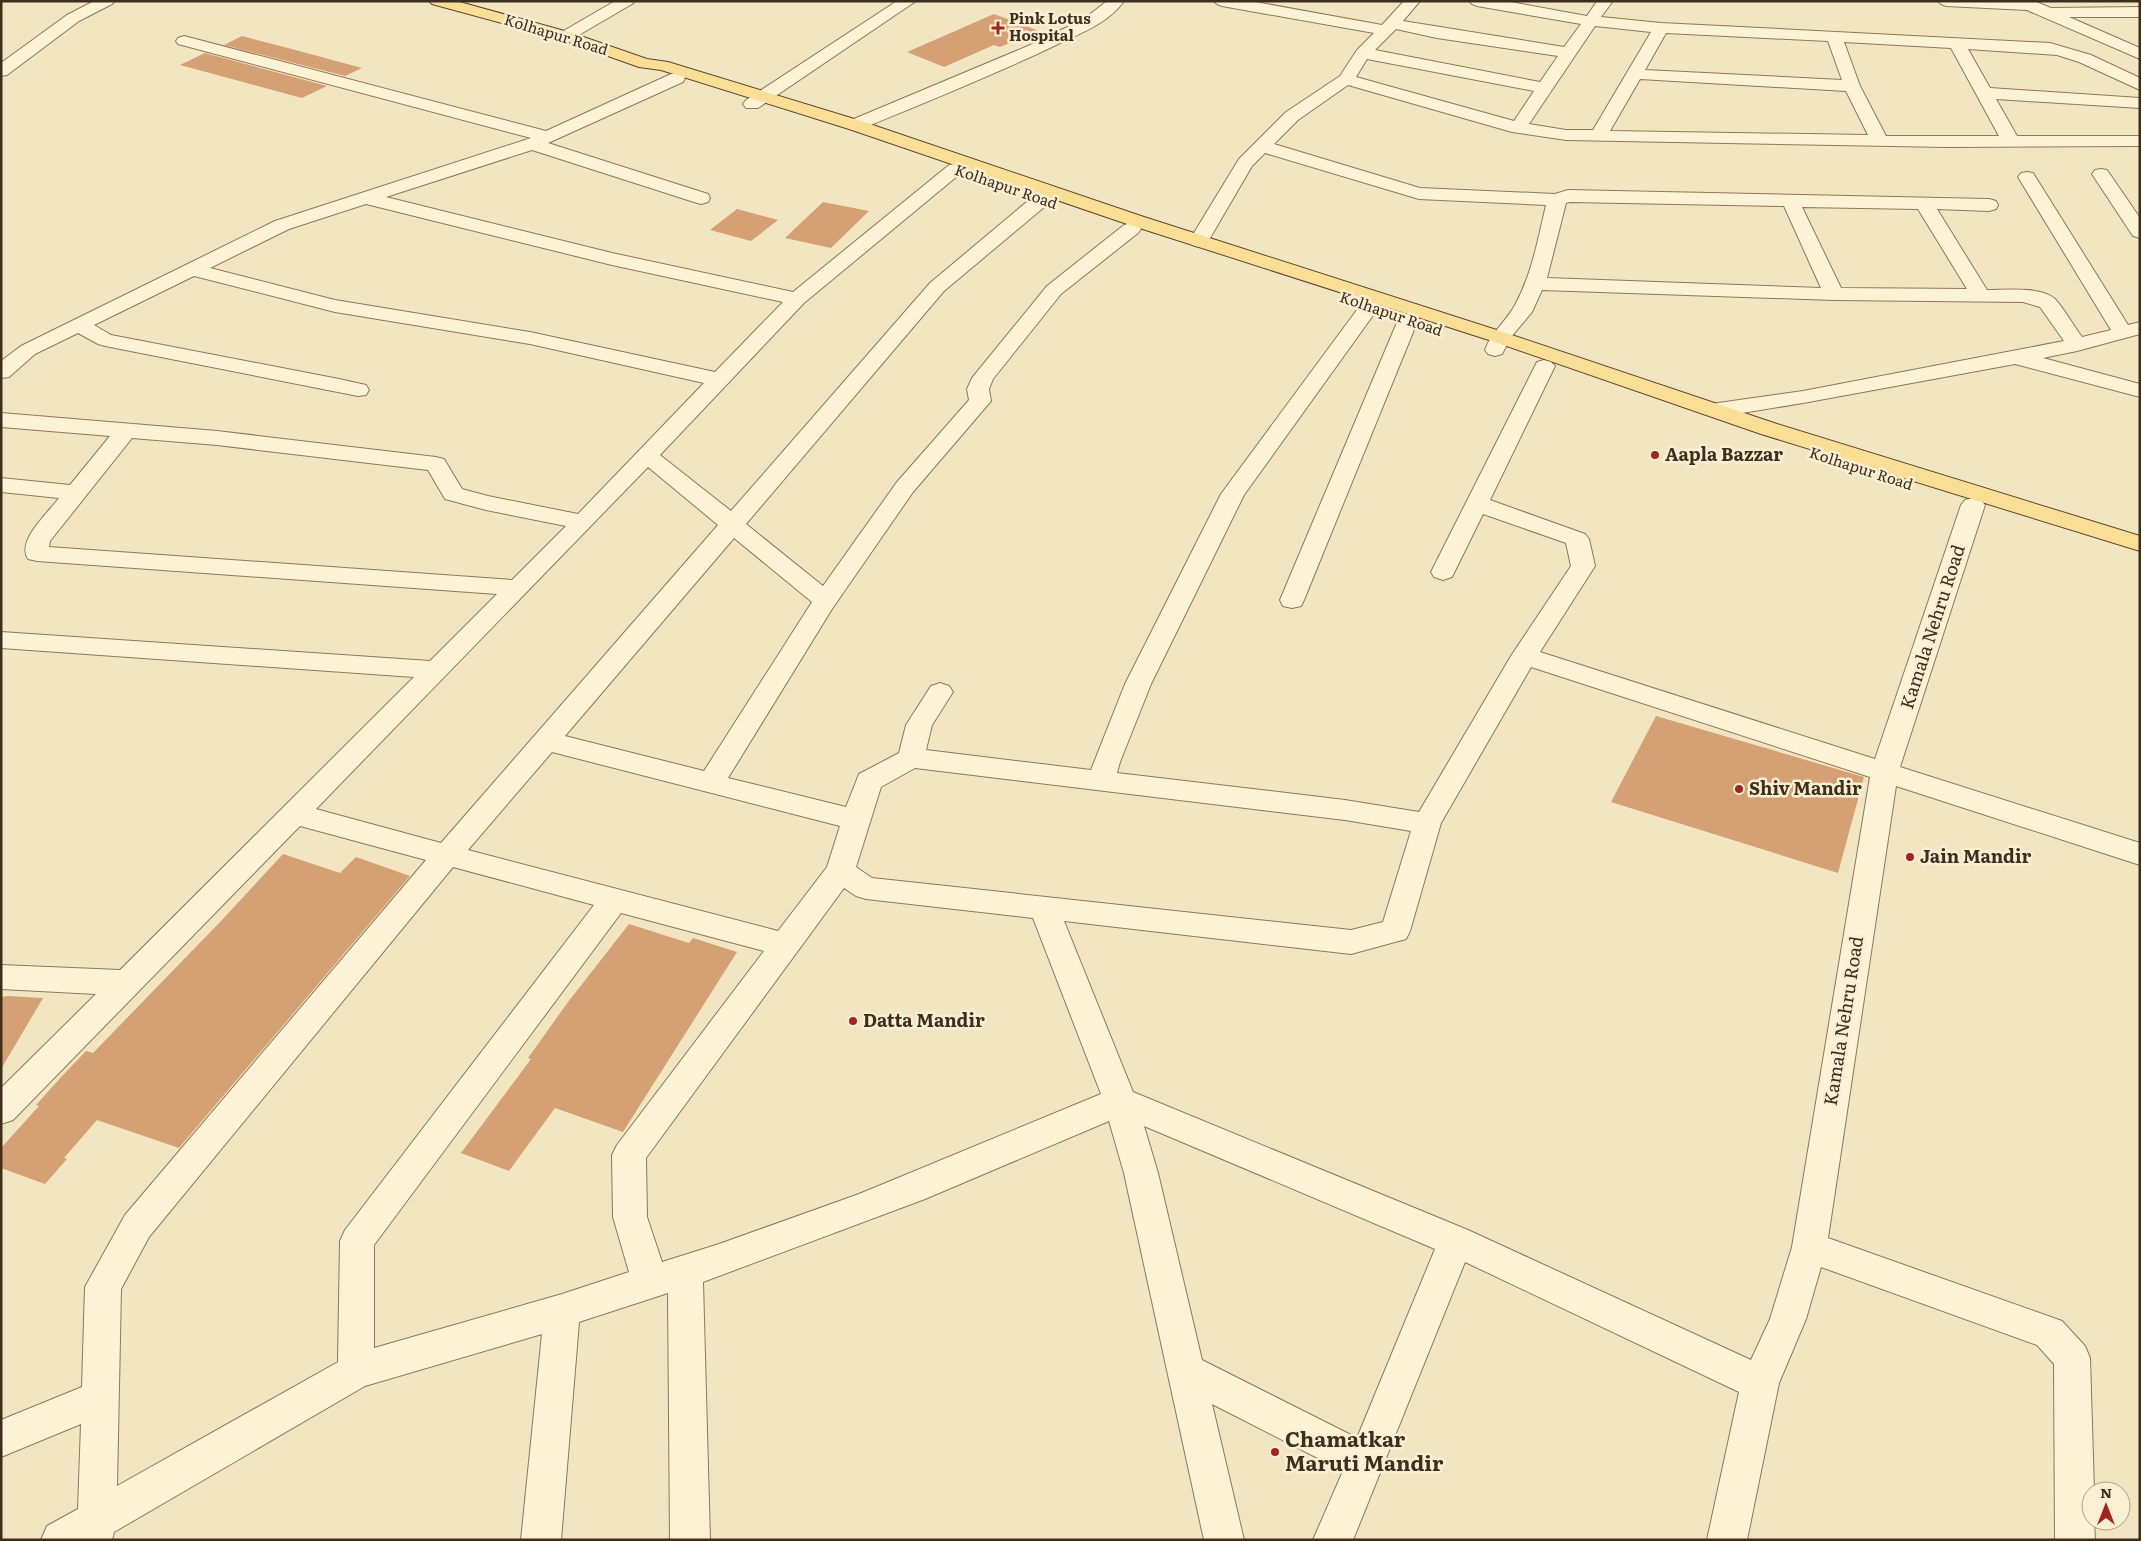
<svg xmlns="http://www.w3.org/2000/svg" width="2141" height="1541" font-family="Literata,serif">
  <rect width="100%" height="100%" fill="#f2e6c2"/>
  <!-- building -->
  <g fill="#d5a074">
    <polygon points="994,14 1039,31 1000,47 994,45 944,67 907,52"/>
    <polygon points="242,36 288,48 362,68 345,76 224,45"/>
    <polygon points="205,53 327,86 302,98 180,65"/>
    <polygon points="823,202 869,211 831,248 785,238"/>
    <polygon points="737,209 778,220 751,241 710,230"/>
    <polygon points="1656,716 1864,777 1838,873 1611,802"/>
    <polygon points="283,854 340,873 356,857 410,876 179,1148 97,1120 64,1158 67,1159 45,1184 1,1168 1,1148 39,1106 36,1105 63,1075 86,1051 93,1053 221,921"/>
    <polygon points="629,924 689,943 693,938 737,952 623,1132 555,1108 509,1171 461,1153 531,1059 528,1058 568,1002"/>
    <polygon points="8,996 43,998 1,1069 1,997"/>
  </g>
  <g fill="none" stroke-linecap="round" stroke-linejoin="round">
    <defs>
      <g id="minor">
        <polygon points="94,1 115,1 112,4 79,21 7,75 1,76 1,63 67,15"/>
        <polygon points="615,1 635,1 632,4 572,39 560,39 558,36 560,33"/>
        <polygon points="897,1 916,1 758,108 746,108 743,104 746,100"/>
        <path d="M1107 1H1124C1108 24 1078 34 1054 46 991 76 926 102 861 129L855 130 849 129 846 125 849 121 1028 46 1084 19Z"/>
        <path d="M1214 1H1250L1382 25 1404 1H1420L1403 21 1564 47 1581 24 1477 6 1472 4 1469 1H1505L1587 16 1597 1H1613L1601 17 1661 23 2050 43 2091 55 2140 78V90L2079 62 2057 55 1968 49 1990 88 2140 98V108L1996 99 2017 136H2140V146L1948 147 1566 140 1512 132 1348 85 1298 120 1274 144 1420 188 1555 194 1568 190 1989 199 1996 201 1998 205 1996 209 1989 211 1937 209 1987 290C2005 290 2041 286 2055 299 2065 310 2073 325 2082 337L2111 330 2018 177 2021 173 2027 172 2033 173 2128 325 2140 322V334L2077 351 2043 358 2140 384V397L2015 364 1803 403 1718 417 1710 415 1707 410 1710 405 1718 403 1803 391 2064 341 2040 307 2023 302 1834 300 1542 290 1532 312 1511 337 1502 354 1495 356 1488 354 1485 350C1491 332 1506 322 1515 305 1532 274 1538 239 1546 205L1419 199 1265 153 1252 166 1206 245 1199 247 1192 245 1189 241 1239 159 1286 112 1340 76 1357 50 1374 33 1222 6 1217 4ZM1595 26 1651 32 1593 130H1566L1529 124ZM1396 29 1437 38 1558 56 1540 82 1375 50ZM1666 33 1828 41 1842 80 1645 70ZM1844 42 1951 48 1999 136H1886L1860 86ZM1367 59 1534 91 1514 121 1356 77ZM1640 79 1846 91 1868 135 1610 131ZM1570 202 1784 206 1821 288 1547 278 1566 203ZM1802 207 1918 209 1967 289 1841 288Z"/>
        <polygon points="1938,1 2034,1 2051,8 2140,7 2140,17 2069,17 2140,48 2140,59 2027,10 1946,6 1941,4"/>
        <path d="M184 36 546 131 671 74H683L685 78 683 82 548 143 708 194 710 198 708 202 701 204 694 202 532 150 386 197 612 253 793 292 949 165 955 164 961 165 964 169 961 173 804 303 660 455 731 511 930 283 1035 195 1042 193 1049 195 1051 199 1049 203 944 291 746 524 823 586 897 482 969 400 967 389 972 378 1047 286 1124 225 1131 223 1138 225 1141 229 1138 233 1061 294 993 379 989 389 991 401 913 492 832 609 728 778 846 807 859 774 899 753 906 725 931 686 940 683 949 686 953 692 932 725 926 750 1091 770 1125 684 1221 494 1362 303 1369 301 1376 303 1379 307 1244 495 1151 684 1120 762 1117 773 1345 800 1419 812 1511 656 1571 566 1566 543 1483 514 1452 577 1443 580 1434 577 1431 572 1537 362 1544 360 1551 362 1555 366 1490 500 1585 534 1589 539 1595 566 1540 652 1875 759 1961 505 1965 500 1973 498 1981 500 1985 505 1900 767 2140 843V865L1896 786 1828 1238 2062 1321 2085 1346 2090 1358 2094 1491H2091V1521H2094L2095 1540H2055L2054 1364 2037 1345 1821 1267 1806 1319 1779 1383 1747 1540H1707L1739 1392 1465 1262 1353 1540H1313L1343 1471 1212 1404 1244 1540H1204L1124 1173 1109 1121 925 1199 703 1282 710 1540H670L668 1293 579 1322 561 1540H521L542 1334 365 1386 114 1532 112 1540H41L47 1526 78 1509 81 1424 1 1457V1420L82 1387 85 1287 125 1215 426 860 300 826 13 1120 1 1124V1088L96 994 1 989V965L120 970 414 677 1 648V632L430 661 497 594 37 561 28 559C16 541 48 513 59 498L1 492V478L70 485 110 436 1 427V413L217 431 436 457 444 459 462 489 488 496 578 514 704 383 530 344 335 312 194 276 94 325 111 335 339 379 366 385 369 390 366 395 358 396 105 346 98 344 78 333 35 354 9 377 1 378V361L21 346 275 221 531 138 178 44 176 41 178 38ZM366 204 612 265 783 302 715 372 530 332 335 300 210 268 289 229ZM132 438 217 445 428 470 445 499 486 510 566 526 512 580 49 547 50 541ZM648 467 718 525 441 843 316 809ZM734 538 812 602 704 771 565 736ZM1531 667 1870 777 1792 1247 1770 1319 1751 1360 1468 1230 1133 1092 1064 921 1351 954 1406 939 1410 931 1441 823ZM552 752 840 826 827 867 778 931 468 850ZM915 768 1345 820 1411 831 1383 922 1351 930 872 878 856 867 881 787ZM453 867 594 905 345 1230 340 1241 338 1362 117 1486 121 1289 149 1237ZM844 888 856 896 866 899 1033 918 1101 1094 859 1194 719 1244 662 1262 647 1217 646 1158ZM621 913 764 951 617 1145 612 1155 613 1217 629 1272 562 1294 374 1348V1245ZM1144 1126 1435 1249 1357 1438 1202 1360 1158 1173Z"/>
        <polygon points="2101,169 2107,170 2140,218 2140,238 2133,236 2092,174 2095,170"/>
        <polygon points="1408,314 1415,316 1418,320 1304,600 1301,606 1292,608 1283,606 1280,600 1398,320 1401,316"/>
      </g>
      <polygon id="primary" points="429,1 456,1 572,33 647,59 668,62 861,121 1141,216 1506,333 1777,424 2140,536 2140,551 1761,434 1492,341 1127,224 849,129 661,70 639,67 560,39 432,4"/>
    </defs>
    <!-- minor casing -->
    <use href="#minor" stroke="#8f7757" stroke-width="2"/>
    <!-- primary casing -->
    <use href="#primary" stroke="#5c442b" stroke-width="2"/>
    <!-- minor -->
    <use href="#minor" fill="#fcf2d6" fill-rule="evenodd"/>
    <!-- primary -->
    <use href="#primary" fill="#f9df96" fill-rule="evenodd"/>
  </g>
  <!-- markers -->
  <g fill="#a42520" stroke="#f9efd2" stroke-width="2">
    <path d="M995.5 20.5h5v5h5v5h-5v5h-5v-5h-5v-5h5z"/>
    <circle cx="1655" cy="455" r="5"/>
    <circle cx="1739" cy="789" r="5"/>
    <circle cx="1910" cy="857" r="5"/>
    <circle cx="853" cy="1021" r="5"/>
    <circle cx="1275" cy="1452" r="5"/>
  </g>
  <g text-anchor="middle" stroke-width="5" stroke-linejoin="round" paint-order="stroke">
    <!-- far-poi labels -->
    <g font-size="15" font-weight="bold" fill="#3d2e1d" stroke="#f9efd2" text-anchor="start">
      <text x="1009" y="24">Pink Lotus<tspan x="1009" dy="17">Hospital</tspan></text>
    </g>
    <!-- far-street labels -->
    <g font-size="15" fill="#3d2e1d" stroke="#f9efd2">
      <text transform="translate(556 35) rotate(17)" y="5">Kolhapur Road</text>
      <text transform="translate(1006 187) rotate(19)" y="5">Kolhapur Road</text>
      <text transform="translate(1391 314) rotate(19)" y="5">Kolhapur Road</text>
      <text transform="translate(1861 469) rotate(18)" y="5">Kolhapur Road</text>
    </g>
    <!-- poi labels -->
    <g font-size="18" font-weight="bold" fill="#3d2e1d" stroke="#f9efd2" text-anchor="start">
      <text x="1665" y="461">Aapla Bazzar</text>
      <text x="1749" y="795">Shiv Mandir</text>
      <text x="1920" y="863">Jain Mandir</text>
      <text x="863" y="1027">Datta Mandir</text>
    </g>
    <!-- street labels -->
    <g font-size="18" fill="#3d2e1d" stroke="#f9efd2">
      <text transform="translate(1933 627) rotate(-72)" y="6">Kamala Nehru Road</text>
      <text transform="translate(1844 1021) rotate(-81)" y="6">Kamala Nehru Road</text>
    </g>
    <!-- near-poi labels -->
    <g font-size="21" font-weight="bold" fill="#3d2e1d" stroke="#f9efd2" text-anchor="start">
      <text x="1285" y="1447">Chamatkar<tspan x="1285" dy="24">Maruti Mandir</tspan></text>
    </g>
  </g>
  <!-- border -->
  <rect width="2141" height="1541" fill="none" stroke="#3d2e1d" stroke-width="5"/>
  <!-- north arrow -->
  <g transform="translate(2106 1506)"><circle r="24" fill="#f9efd2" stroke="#aea28a"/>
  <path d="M0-4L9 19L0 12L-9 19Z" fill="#a42520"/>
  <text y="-8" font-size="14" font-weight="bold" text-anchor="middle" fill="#3d2e1d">N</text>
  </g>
</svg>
